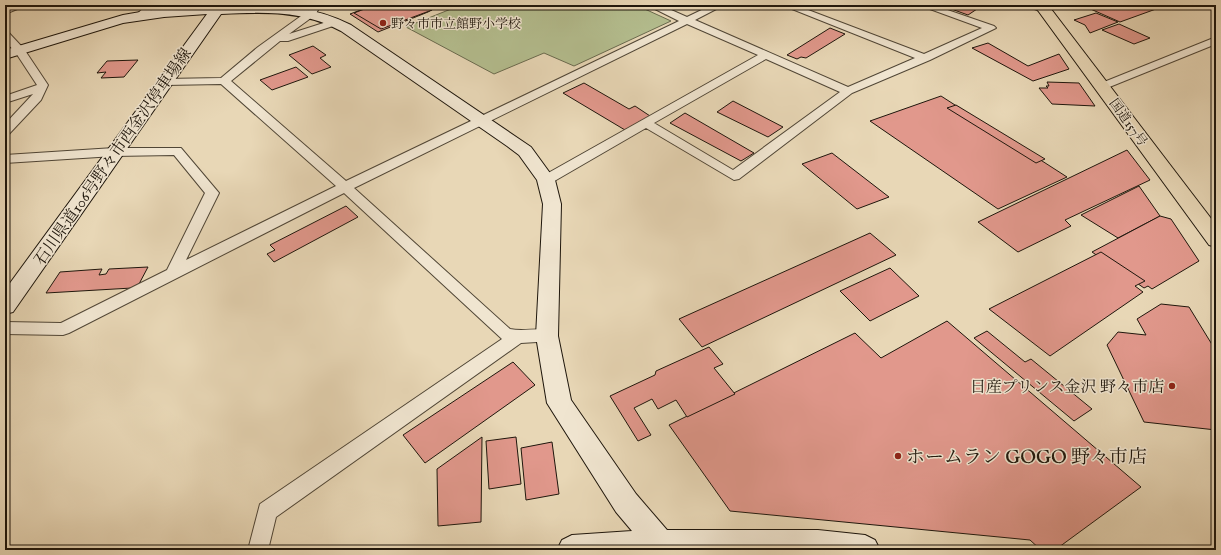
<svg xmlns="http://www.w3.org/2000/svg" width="1221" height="555" font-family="'IM FELL English','Noto Serif JP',serif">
  <rect width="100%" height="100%" fill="#e8d7b6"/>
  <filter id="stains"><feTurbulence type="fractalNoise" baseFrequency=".005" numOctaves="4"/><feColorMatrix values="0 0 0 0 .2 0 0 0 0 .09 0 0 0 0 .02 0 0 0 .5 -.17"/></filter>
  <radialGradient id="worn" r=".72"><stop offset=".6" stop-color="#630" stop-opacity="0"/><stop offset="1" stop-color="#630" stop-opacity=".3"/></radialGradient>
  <!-- green -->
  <polygon fill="#b4be8f" stroke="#696a4e" points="461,5 636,5 671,21 574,66 544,53 494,74 406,27"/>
  <!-- building -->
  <g fill="#e1988c" stroke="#1e160c">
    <polygon points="374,5 441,5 428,12 378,32 350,14"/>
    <polygon points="375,5 423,5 432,10 381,29 354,13"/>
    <polygon points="423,5 443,5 431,9"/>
    <polygon points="945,5 983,5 968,15 943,6"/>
    <polygon points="1090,5 1147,5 1156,9 1120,22 1086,7"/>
    <polygon points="1096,13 1118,22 1090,33 1085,25 1074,20"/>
    <polygon points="1119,24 1150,38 1134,44 1102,30"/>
    <polygon points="830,28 845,34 806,58 801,57 797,59 787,55"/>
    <polygon points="988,43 1028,66 1059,54 1069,69 1033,81 972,48"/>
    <polygon points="313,46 326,55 320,58 331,67 312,74 289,55"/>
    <polygon points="138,60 124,77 101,78 106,72 97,73 107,61"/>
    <polygon points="296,67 308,77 272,90 260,80"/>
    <polygon points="1047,82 1079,83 1095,106 1052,104 1039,88 1048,88 1046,86 1049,86"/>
    <polygon points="584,83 629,109 635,106 650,116 625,130 563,93"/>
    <polygon points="941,96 1067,177 998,209 870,121"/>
    <polygon points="733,101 783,127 768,137 717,112"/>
    <polygon points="956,105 1045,159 1036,163 947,108"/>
    <polygon points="685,113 754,153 741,161 670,123"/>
    <polygon points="1127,150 1150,180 1065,220 1071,226 1018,252 978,222"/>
    <polygon points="832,153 889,197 857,209 802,164"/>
    <polygon points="1139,186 1160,216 1118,238 1081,215"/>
    <polygon points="346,206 358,217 274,262 267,254 275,250 270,245"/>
    <polygon points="1160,216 1171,219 1199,261 1152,289 1148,286 1144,288 1092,252"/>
    <polygon points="870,233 896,255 702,347 679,319"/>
    <polygon points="1101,252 1145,281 1135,286 1143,292 1050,356 989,309"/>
    <polygon points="148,267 139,284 132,288 46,293 60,272 102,269 99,275 106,274 109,269"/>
    <polygon points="890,268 919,296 870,321 840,291"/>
    <polygon points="1161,304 1189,307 1216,351 1216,430 1144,422 1107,345 1118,332 1146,335 1137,319"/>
    <polygon points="947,321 1141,487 1055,550 1041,550 1030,540 730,511 669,425 855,333 881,358"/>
    <polygon points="987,331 1025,362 1031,359 1092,409 1074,421 974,338"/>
    <polygon points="709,347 723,364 714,368 735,394 687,417 676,400 658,409 652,399 634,408 651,435 638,441 610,396 655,375 656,371"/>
    <polygon points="513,362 535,385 425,463 403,435"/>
    <polygon points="482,437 481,522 438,526 437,469"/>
    <polygon points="516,437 521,484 489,489 486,441"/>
    <polygon points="552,442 559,494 526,500 521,448"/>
  </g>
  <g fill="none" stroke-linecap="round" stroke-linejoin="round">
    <defs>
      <g id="street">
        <polygon points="13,5 27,5 5,14 5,8"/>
        <polygon points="147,5 157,5 143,18 137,18 137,14"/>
        <path d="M311 5H321L315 15 289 34 336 19 341 22 339 24 288 41H280L231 81 346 181 679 21 647 5H660L687 17 712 5H724L695 20 848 87 915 58 782 5H795L924 54 982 28 919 5H933L994 26 996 28 930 60 852 93 739 179 734 180 646 128 551 183H541L540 180 541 177 758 55 687 24 354 188 510 329C524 332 539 327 553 331L555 336 553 341 521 343 276 517 268 550H248L260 504 502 339 344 193 69 333 63 335 5 334V322L61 323 167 270 205 193 174 155 114 156 5 163V155L114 148H181L219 193 186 260 336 186 221 84 165 85 160 82 165 79 221 78 258 47 308 11ZM766 59 840 92 733 170 654 123Z"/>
        <polygon points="1024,5 1039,5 1050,10 1045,13"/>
        <polygon points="5,32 9,33 24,49 48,85 41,100 9,134 5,135 5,124 33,94 5,103 5,96 37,85 16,53 5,41"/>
        <polygon points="1216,37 1216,44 1107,88 1099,88 1098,86 1099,84"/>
      </g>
      <path id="secondary" d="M213 5C260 5 307 2 351 25L531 147 555 180 561 204 558 336 571 400 636 494 667 530H818L865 535 875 540 880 550H557L562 540 572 535 632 531 616 512 547 403 536 336 543 204 537 180 519 155 507 146 341 31C303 10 263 12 221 14L13 312 5 314V290L207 14 164 17 123 23 5 59V50L123 15 152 10Z"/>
      <polygon id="highway" points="1034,5 1048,5 1216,225 1216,247 1209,245"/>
    </defs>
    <!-- street casing -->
    <use href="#street" stroke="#504636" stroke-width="2"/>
    <!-- secondary casing -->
    <use href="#secondary" stroke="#1e160c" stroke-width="2"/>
    <!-- highway casing -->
    <use href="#highway" stroke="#1e160c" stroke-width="2"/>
    <!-- street -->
    <use href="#street" fill="#f0e5d0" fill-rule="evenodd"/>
    <!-- secondary -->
    <use href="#secondary" fill="#f0e5d0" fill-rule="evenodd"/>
    <!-- highway -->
    <use href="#highway" fill="#e8d7b6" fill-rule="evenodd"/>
  </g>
  <!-- markers -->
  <g fill="#8f2418" stroke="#f0e5d0" stroke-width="1.5">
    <circle cx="383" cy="23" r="4"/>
    <circle cx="1172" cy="386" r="4"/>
    <circle cx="898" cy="456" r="4"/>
  </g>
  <g text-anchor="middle" stroke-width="3" stroke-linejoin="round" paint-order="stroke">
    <!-- far-poi labels -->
    <g font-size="13" fill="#1e160c" stroke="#f0e5d0" text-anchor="start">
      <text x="391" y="28">野々市市立館野小学校</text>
    </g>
    <!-- far-street labels -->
    <g font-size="13" fill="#1e160c" stroke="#f0e5d0">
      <text transform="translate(1129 122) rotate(54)" y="5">国道157号</text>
    </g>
    <!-- street labels -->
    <g font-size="16" fill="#1e160c" stroke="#f0e5d0">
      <text transform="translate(112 156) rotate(-55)" y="6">石川県道106号野々市西金沢停車場線</text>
    </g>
    <!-- poi labels -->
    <g font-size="16" fill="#1e160c" stroke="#f0e5d0" text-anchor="end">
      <text x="1164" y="392">日産プリンス金沢 野々市店</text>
    </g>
    <!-- near-poi labels -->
    <g font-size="19" fill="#1e160c" stroke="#f0e5d0" text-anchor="start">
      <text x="906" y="463">ホームラン GOGO 野々市店</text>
    </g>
  </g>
  <!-- margin -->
  <rect width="1221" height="555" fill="none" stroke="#e8d7b6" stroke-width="20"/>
  <rect x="6" y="6" width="1209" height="543" fill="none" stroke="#1e160c" stroke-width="2"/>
  <rect x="10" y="10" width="1201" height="535" fill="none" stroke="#1e160c"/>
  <rect width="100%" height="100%" filter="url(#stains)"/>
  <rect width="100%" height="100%" fill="url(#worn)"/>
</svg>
